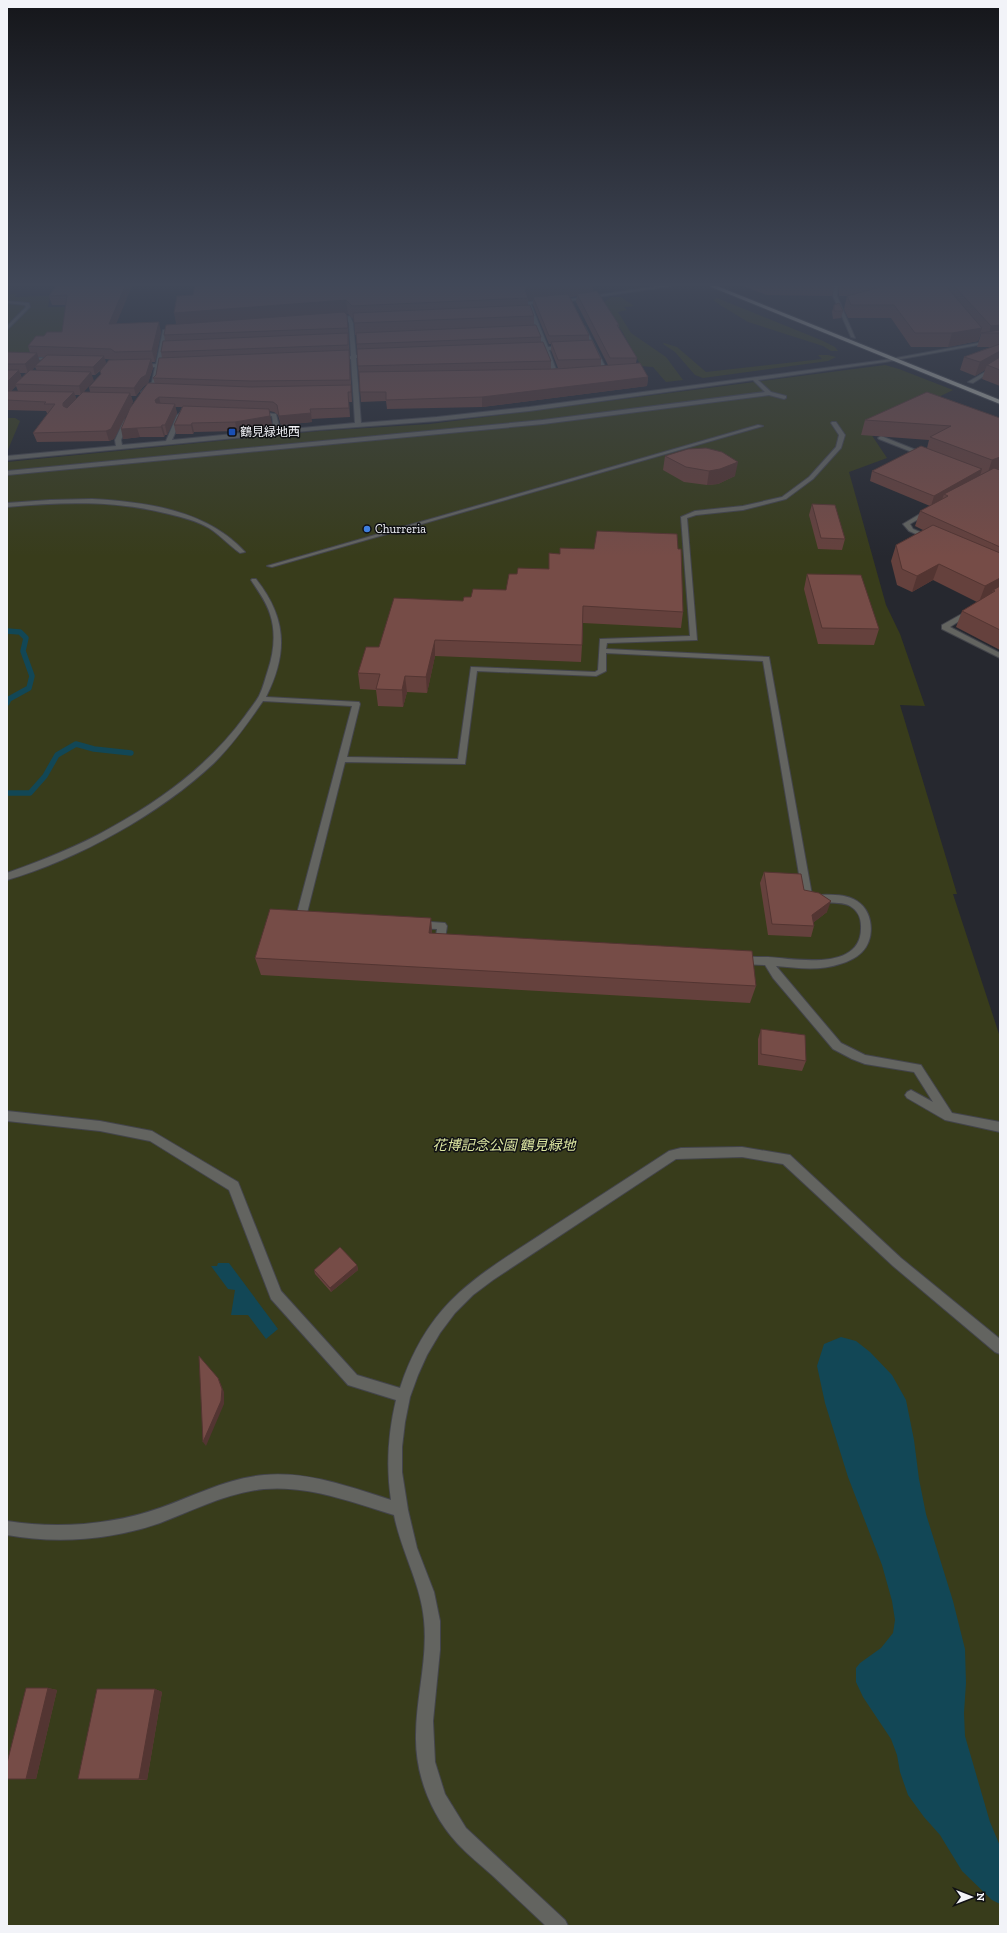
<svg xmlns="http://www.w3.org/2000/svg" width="1007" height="1933" font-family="'Zilla Slab','Noto Sans JP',serif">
  <rect width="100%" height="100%" fill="#26282f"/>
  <!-- green -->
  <g fill="#383c1b">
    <polygon points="7,294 17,294 14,297 50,296 48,307 94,306 89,336 39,345 23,357 7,356"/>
    <polygon points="611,297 621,297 634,306 624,307 627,310 618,312 631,333 666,357 683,380 666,382 653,367 641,366 622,331 602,304"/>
    <polygon points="717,298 821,340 835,347 838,351 831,351 823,346 748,322 717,303 713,300"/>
    <polygon points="664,343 677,347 706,372 822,359 818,355 828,355 836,357 828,361 703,378 695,375 675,352 663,344"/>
    <polygon points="885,365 899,369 953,390 869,431 887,458 849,472 886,605 900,634 925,706 900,705 957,894 953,894 1000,1037 1000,1926 7,1926 7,462 320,431 430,424"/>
    <polygon points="7,418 15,418 20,421 7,452"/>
  </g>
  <!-- water -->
  <g fill="#124756">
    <polygon points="218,1263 229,1263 278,1329 266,1339 248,1315 231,1315 235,1290 228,1289 211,1266 217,1266"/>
    <polygon points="841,1337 856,1341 870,1352 892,1375 906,1400 914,1440 919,1479 926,1514 953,1601 965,1649 966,1683 964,1713 965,1736 990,1822 1000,1846 1000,1904 992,1900 962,1871 940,1835 924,1817 908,1795 900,1772 897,1755 891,1739 863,1697 856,1682 856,1668 860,1663 881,1648 893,1633 895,1620 892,1601 882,1565 848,1477 825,1403 817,1366 824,1344"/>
  </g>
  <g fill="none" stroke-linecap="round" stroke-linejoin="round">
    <!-- stream -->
    <g stroke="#124756" stroke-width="5.5">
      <polyline points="7,631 20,632 26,638 23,651 32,676 29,688 9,699 7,703"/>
      <polyline points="7,793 30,793 45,776 57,755 76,744 94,749 131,753"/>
    </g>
    <defs>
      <g id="minor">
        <polygon points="659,286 671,286 571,301 531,304 548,347 565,347 567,348 549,350 558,375 553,374 544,350 531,349 543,347 526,302 571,299"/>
        <polygon points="834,286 838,286 837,296 855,338 851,337 833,296"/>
        <polygon points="7,301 29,303 30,307 7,330 7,326 26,307 25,305 7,303"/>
        <polygon points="350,316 353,323 356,355 371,355 373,356 356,358 361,423 437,417 529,407 885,360 1000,339 1000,341 885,362 758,380 771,392 786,396 786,398 784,399 769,395 543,424 7,475 7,471 543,420 765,392 753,380 529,411 437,421 317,430 7,460 7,456 116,446 115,440 124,420 127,418 130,420 121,440 122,445 166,441 177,415 180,413 183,415 172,440 274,430 272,416 255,415 255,413 257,412 276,414 280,430 355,423 351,359 337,359 335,358 351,356 349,323 346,318 334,319 332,318"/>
        <polygon points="581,326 585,327 608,372 604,371"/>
        <polygon points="181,329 179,331 167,332 161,364 171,364 173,365 160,367 157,383 145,394 141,394 141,392 152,382 155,367 139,367 137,366 156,364 163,330"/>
        <polygon points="7,357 55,358 57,359 55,360 7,359"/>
        <polygon points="1000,363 1000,366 973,383 968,382"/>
        <path d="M832 422H836L845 435 841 448 813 479 786 499 743 510 696 515 687 518 697 640 607 643 606 649 769 657 812 895C827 895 844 893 857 901 874 912 875 939 862 952 856 958 847 962 840 964 820 971 797 968 776 966L841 1043 865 1055 921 1065 952 1113 1000 1122V1132L945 1120 907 1098 905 1095 907 1092 911 1090 933 1102 914 1072 865 1064 852 1059 833 1049 773 978 765 965 741 964 736 960 741 956C750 957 759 957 768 957 796 959 863 972 861 926 861 917 857 910 850 906 839 899 808 906 803 898L763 661 606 653V671L596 676 477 671 465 764 345 762 307 913 311 915 313 917C310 922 299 922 296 917L352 706 263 701C248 723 233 744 214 763 161 813 77 860 7 880V873C43 860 79 846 112 827 163 799 211 763 245 716 250 709 255 703 259 696 263 688 265 679 268 670 274 652 276 632 270 614 266 601 258 591 251 580L252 579H256C287 618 288 653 266 697L359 702 360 704 347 757 458 759 471 667 595 672 598 670 600 639 690 636 681 517 695 511 743 506 782 497 809 477 836 447 839 435 831 423Z"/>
        <polygon points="758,425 763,426 272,567 267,566"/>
        <polygon points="881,436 926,454 927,455 922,456 879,439 878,438"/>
        <path d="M92 499C146 502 207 510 245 552L240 553C229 545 220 535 209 528 197 521 182 517 169 514 115 500 61 502 7 507V503L50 500Z"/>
        <polygon points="930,508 933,510 932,511 910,524 913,529 932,537 933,538 930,540 909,531 903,524"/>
        <polygon points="967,611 973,612 950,627 1000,653 1000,658 942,629 942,625"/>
        <polygon points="418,921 445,923 447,926 445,939 450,943 448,946 437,946 435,943 437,929 415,928 413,925 415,922"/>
        <path d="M7 1111 100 1121 152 1131 238 1182 281 1291 357 1375 400 1388C429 1300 477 1277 549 1229 589 1203 629 1177 669 1151L681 1148 742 1147 790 1155 901 1258 1000 1339V1354L995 1352 893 1266 783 1164 742 1157 676 1159 493 1280 473 1295 455 1313 440 1333 427 1355 418 1375 410 1397 405 1422 402 1447V1472L408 1510 417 1548 434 1592 440 1621V1650L433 1721 435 1762 445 1794 466 1828 565 1920 568 1926H546C528 1909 511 1893 493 1876 481 1865 468 1855 457 1843 431 1815 415 1774 416 1735 416 1697 428 1659 424 1620 421 1584 401 1551 394 1515 352 1502 308 1485 264 1489 227 1493 194 1510 160 1523 112 1540 57 1544 7 1535V1521C57 1529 112 1525 160 1508 194 1496 227 1478 264 1475 307 1471 350 1487 391 1500 386 1466 388 1434 396 1400L348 1385 271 1299 229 1190 150 1141 100 1131 7 1121Z"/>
      </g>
      <polygon id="highway" points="709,286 717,286 1000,400 1000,404"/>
    </defs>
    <!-- minor casing -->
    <use href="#minor" stroke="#43444b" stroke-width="2"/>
    <!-- highway casing -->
    <use href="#highway" stroke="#43444b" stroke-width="2"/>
    <!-- minor -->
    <use href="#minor" fill="#636460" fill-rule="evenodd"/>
    <!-- highway -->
    <use href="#highway" fill="#b5b6ac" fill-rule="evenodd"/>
  </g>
  <!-- wall -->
  <g fill="#65413d" fill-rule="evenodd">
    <path d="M56 286 116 324 161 332 155 362H152L153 368 148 383 143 387 136 396H131L133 402 130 407 155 384 153 378 156 375 162 358 161 352 165 341 164 335 176 325 177 296 593 291 619 325V328L637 358 636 363 648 377 647 386 482 407 387 409 386 401 361 402 358 366 356 335H355L354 320 348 314 346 315 348 323 352 402H349L350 417 311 419 312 422 281 425 278 415 274 412 269 411 272 425 237 431 194 432 193 434H176L174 425 182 407H175L177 413 167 435H165L164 437H140L123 439 130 408 114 439 109 441 37 442 33 433 48 413H47L46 411 7 410V352L30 353 28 346 44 336 62 332 66 305H52L49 296ZM577 296 576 302 608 365 601 366V359L589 340V335L570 297ZM533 300V305L549 344H551V350L558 368 551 369V361L541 342V337L534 325V316L528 305V301ZM38 357H44L39 362ZM105 359 114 360H115L106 364ZM35 367 37 371 32 370ZM100 371 101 374 89 387 90 392H84L92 375H95ZM20 373H26L22 378ZM16 386 18 391H11ZM75 395H80L76 399Z"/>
    <polygon points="743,286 834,286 832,296 767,295"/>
    <polygon points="839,286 1000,286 1000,386 982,379 985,370 975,376 960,370 964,357 991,347 977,347 981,334 981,333 978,341 948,347 911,347 891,318 848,318 844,309 847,296 839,296"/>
    <polygon points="834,305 843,311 841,318 833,319 832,312"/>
    <polygon points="1000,418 1000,650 956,627 962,611 977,602 933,580 912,592 897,585 891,561 896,545 923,530 915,526 920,511 930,506 870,481 872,471 927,448 929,440 861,435 865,420"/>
    <polygon points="665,456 735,476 718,484 707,485 684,482 663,470"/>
    <polygon points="812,504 845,539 842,550 818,549 809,515"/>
    <polygon points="594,549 678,549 683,612 681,628 583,623 582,645 581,662 435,656 427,693 407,692 403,707 378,706 376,690 360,689 358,673 379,647 471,597 506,590 517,574 549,569 560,554"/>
    <polygon points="807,574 879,629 874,645 818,644 804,589"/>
    <polygon points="764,872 804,890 827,912 814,922 814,926 811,937 768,935 760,883"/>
    <polygon points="431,918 432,934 756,986 750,1003 261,975 255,958"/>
    <polygon points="761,1029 806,1061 802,1071 758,1065 758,1039"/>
    <polygon points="357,1265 358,1270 331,1292 315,1274 314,1270"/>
    <polygon points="48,1688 57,1690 36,1779 7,1779"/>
    <polygon points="155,1689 162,1692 147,1780 78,1779"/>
  </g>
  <!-- shaded-wall -->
  <g fill="#533532">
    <polygon points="125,286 132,286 112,334 109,324"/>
    <polygon points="528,286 593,286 593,294 577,294 577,296 535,300 533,297 533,300 528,301 528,298 525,289"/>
    <polygon points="346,300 348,314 177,328 174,313"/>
    <polygon points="159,322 161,332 155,362 152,351"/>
    <polygon points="1000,325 1000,333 989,333 991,326"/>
    <polygon points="982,328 978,341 948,347 952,333"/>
    <polygon points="1000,351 1000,362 987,365 985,370 975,376 980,362"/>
    <polygon points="37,353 40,362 35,366 35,367 28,373 25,364"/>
    <polygon points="104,356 106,364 95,375 93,367"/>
    <polygon points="151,359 153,368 148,383 143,387 136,396 134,388"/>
    <polygon points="19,370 22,380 15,384 16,386 7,395 7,382"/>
    <polygon points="91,372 94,381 81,395 79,386"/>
    <polygon points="648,377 647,386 482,407 482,397"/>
    <polygon points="74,392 77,401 66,413 63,403"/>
    <polygon points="130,393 133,402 114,439 109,441 106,431"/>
    <polygon points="159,397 161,406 158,412 155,400"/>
    <polygon points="175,404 177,413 167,435 165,425"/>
    <polygon points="311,413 312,422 281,425 279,416"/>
    <polygon points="270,416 272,425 237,431 235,422"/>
    <polygon points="192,423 194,432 193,434 191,425"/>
    <polygon points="162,425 165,435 164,437 161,427"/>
    <polygon points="137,428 140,437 123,439 121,429"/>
    <polygon points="1000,457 1000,466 998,470 987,475 992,460"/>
    <polygon points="738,462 735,476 718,484 707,485 709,471"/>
    <polygon points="982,469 979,479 948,496 944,494 942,500 931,506 934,496"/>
    <polygon points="939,564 933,580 912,592 917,576"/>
    <polygon points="1000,578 1000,591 993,590 991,596 979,602 985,586"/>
    <polygon points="435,640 435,656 427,693 426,677"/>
    <polygon points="405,676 407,692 403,707 402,690"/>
    <polygon points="831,901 827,912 809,926 812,915"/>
    <polygon points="431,918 432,936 429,933"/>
    <polygon points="357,1265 358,1270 331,1292 330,1288"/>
    <polygon points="218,1378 220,1382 224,1392 224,1404 206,1446 203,1442"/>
    <polygon points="48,1688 57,1690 36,1779 26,1779"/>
    <polygon points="155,1689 162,1692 147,1780 139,1779"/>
  </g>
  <!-- building -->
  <g fill="#764c47" stroke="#533532">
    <polygon points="56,286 125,286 109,324 159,322 152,351 115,352 111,349 28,346 36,336 44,336 47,332 62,332 67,295 49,296"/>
    <polygon points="195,286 531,286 528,286 525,289 528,298 352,306 346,300 174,313 177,296 193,295"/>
    <polygon points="884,286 946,286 982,328 952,333 915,333 894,305 851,305 847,296"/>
    <polygon points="954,286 1000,286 1000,325 991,326"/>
    <polygon points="597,291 619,325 617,325 637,358 610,358 577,294"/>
    <polygon points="568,294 589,335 549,336 533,297"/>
    <polygon points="839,303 843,311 834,311 834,305"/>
    <polygon points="530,305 534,316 354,323 353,313"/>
    <polygon points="344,312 347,315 348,328 164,335 166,325"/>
    <polygon points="536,325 541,337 357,344 356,333"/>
    <polygon points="1000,330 1000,333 981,333"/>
    <polygon points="348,333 348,345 161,352 163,341"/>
    <polygon points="592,340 601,359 558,360 551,342"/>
    <polygon points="543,342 551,361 358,366 357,349"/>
    <polygon points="1000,344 1000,351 980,362 964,357"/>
    <polygon points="349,350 350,380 251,381 153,378 156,375 159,358"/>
    <polygon points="7,352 37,353 25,364 7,364"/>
    <polygon points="47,355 104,356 93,367 35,366"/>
    <polygon points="1000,357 1000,370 987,365"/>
    <polygon points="151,359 146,375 141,378 134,388 89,387 101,374 100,371 109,360"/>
    <polygon points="640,363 648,377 482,397 386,400 386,392 360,392 359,372 556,369"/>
    <polygon points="7,370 19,370 7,382"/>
    <polygon points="30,370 91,372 79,386 15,384"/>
    <polygon points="148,383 251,387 351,385 351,392 348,392 349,408 310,409 311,413 279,416 277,405 273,402 159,397 155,400 156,403 175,404 165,425 162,425 161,427 137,428 121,429 130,408"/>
    <polygon points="7,391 74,392 63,403 63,406 67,408 83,392 130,393 111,429 106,431 33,433 55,404 44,404 46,402 7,400"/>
    <polygon points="927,392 1000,418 1000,457 992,460 930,437 951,426 865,420"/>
    <polygon points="183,406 269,409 270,416 235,422 192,423 191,425 174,425"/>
    <polygon points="921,446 982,469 934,496 872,471"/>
    <polygon points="706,448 722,452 738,462 720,469 709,471 686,467 665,456 688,449"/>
    <polygon points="994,468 1000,470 1000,547 920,511 948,496 944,494"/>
    <polygon points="812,504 835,505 845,539 821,538"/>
    <polygon points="933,525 1000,553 1000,578 985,586 939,564 917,576 902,569 896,545"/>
    <polygon points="597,531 677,534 678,549 681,549 683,612 583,606 582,645 435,640 426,677 405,676 402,690 376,689 380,674 358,673 366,647 379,647 394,598 463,601 464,597 471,597 473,589 506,590 509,574 517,574 518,568 549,569 549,553 560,554 560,548 594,549"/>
    <polygon points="807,574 861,575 879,629 822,628"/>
    <polygon points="1000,586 1000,630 962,611 995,591 993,590"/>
    <polygon points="764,872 801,874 804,890 819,893 831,901 812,915 814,926 772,924"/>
    <polygon points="270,909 431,918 429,933 752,951 756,986 255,958"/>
    <polygon points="761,1029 805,1035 806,1061 761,1054"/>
    <polygon points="340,1247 357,1265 330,1288 314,1270"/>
    <polygon points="199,1356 218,1378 222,1389 221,1401 203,1442"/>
    <polygon points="26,1688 48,1688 26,1779 7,1779 7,1763"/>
    <polygon points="97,1689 155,1689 139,1779 78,1779"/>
  </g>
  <!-- sky -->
  <linearGradient id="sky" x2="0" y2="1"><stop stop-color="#15161a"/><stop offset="0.51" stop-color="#414858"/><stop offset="1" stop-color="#414858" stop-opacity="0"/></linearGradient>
  <rect width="1007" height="557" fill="url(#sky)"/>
  <!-- markers -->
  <rect fill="#1a4fb4" stroke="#101114" stroke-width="1.5" x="228" y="428" width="8" height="8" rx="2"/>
  <circle fill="#3f7fe0" stroke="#101114" stroke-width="1.5" cx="367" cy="529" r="4"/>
  <g text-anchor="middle" stroke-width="3" stroke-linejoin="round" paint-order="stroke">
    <!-- far-poi labels -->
    <g font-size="12" fill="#f2f3f8" stroke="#101114" text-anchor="start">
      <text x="240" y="436">鶴見緑地西</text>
      <text x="375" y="533">Churreria</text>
    </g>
    <!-- park labels -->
    <g font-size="14" font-style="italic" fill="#dce6a1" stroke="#101114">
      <text x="504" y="1150">花博記念公園 鶴見緑地</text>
    </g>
  </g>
  <!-- border -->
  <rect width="1007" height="1933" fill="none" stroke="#f2f3f8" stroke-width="16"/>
  <!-- north arrow -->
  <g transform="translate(971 1897) rotate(90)" stroke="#101114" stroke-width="3" paint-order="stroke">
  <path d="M0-3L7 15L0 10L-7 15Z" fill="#f2f3f8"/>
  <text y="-6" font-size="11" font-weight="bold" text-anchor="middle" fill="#f2f3f8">N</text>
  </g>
</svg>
